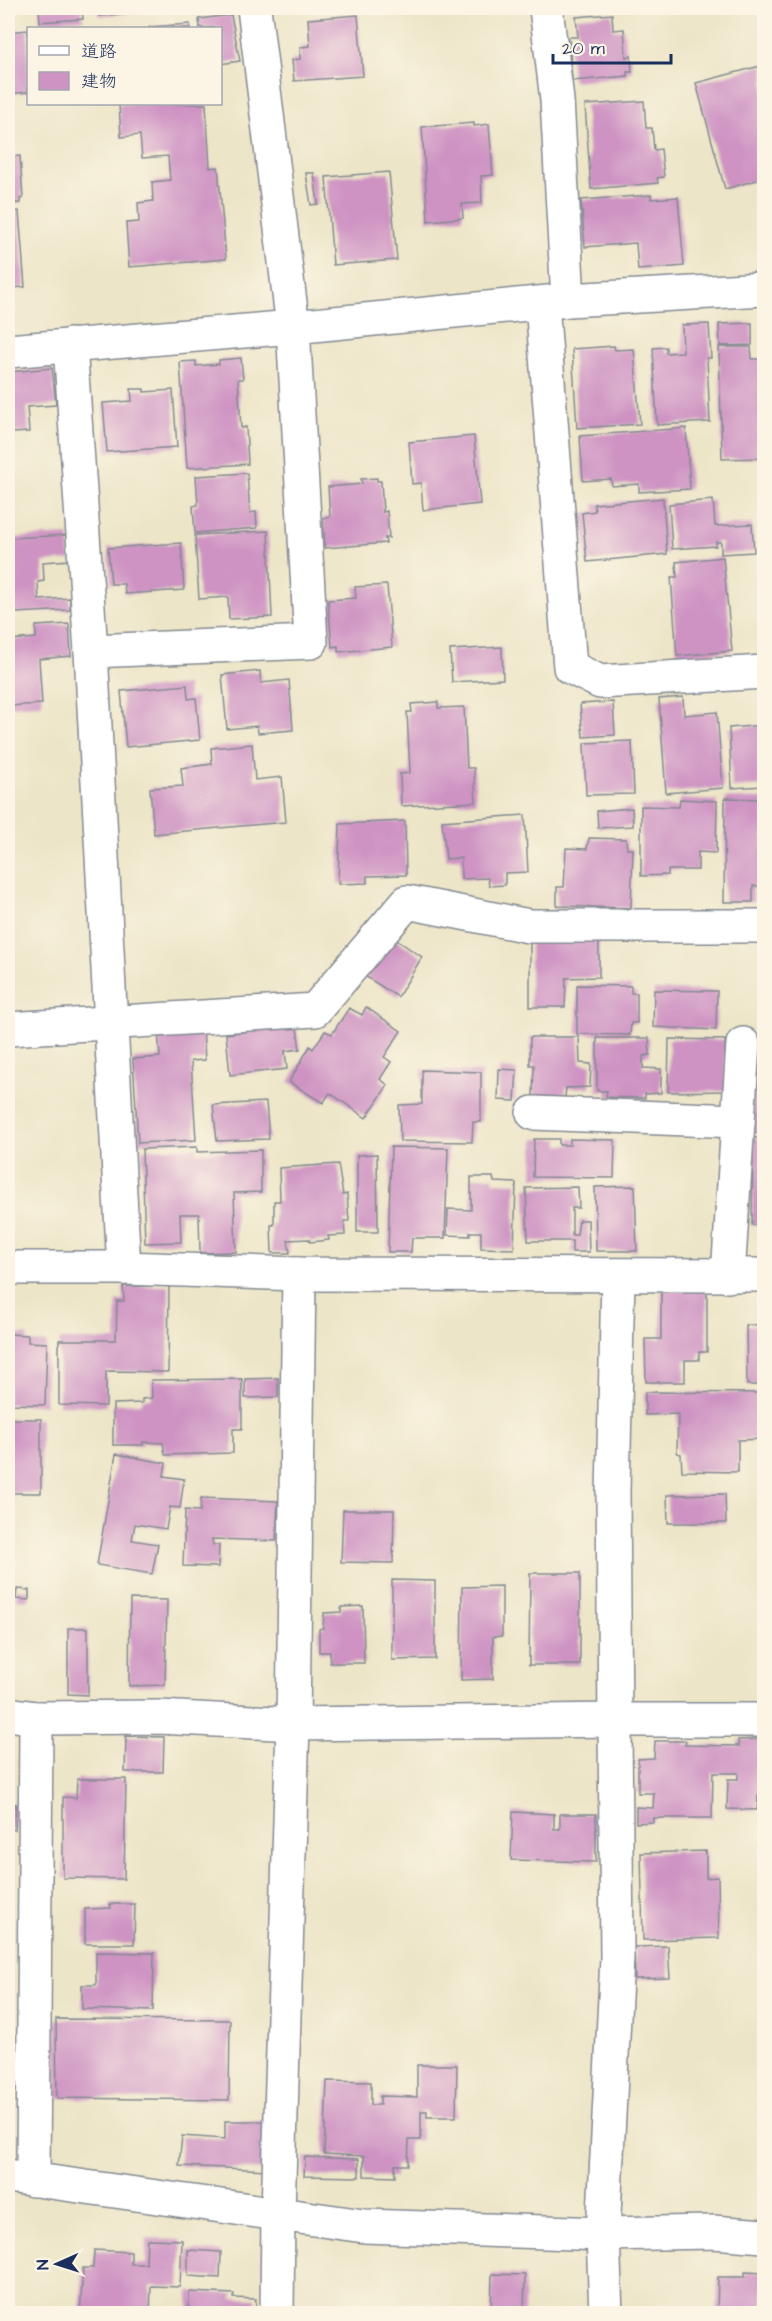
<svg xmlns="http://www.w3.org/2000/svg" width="772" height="2321" font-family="'Architects Daughter','Klee One',sans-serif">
  <rect width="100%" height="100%" fill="#fcf5e5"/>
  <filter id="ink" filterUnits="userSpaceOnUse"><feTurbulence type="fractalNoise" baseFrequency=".0167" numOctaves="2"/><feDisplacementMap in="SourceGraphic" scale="12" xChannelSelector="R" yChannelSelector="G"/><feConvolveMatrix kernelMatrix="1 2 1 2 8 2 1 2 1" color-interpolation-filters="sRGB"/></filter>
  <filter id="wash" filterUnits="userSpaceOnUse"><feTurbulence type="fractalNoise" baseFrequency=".008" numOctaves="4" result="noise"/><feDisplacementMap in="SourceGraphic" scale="24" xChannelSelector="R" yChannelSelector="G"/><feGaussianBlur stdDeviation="1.35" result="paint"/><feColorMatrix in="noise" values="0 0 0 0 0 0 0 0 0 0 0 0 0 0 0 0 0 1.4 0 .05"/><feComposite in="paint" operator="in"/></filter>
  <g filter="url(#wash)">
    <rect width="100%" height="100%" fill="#ece5c7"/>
    <g id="blocks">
      <!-- building -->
      <g fill="#ce93c3">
        <polygon points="39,8 82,8 83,19 40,22"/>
        <polygon points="98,8 140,8 140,12 99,16"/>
        <polygon points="612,14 613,30 624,29 626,57 631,56 632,72 627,72 628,76 572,81 569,37 578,37 576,17"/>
        <polygon points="231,15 240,61 220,64 220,28 200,28 199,19"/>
        <polygon points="358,15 363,76 294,81 292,60 300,59 300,47 310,46 308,19"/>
        <polygon points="190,24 190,28 149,28 149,27"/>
        <polygon points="28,30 28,92 8,94 8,32"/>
        <polygon points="764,65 764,158 760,159 764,178 725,189 696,83"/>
        <polygon points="644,101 646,128 652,128 654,150 661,149 664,177 657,178 658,183 591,189 585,105"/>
        <polygon points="119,104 206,104 210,168 218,167 226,259 129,267 126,223 139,222 138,203 153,201 152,182 170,180 168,156 142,158 140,135 121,137"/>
        <polygon points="474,123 474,126 489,124 493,175 481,176 482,203 462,204 463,218 428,221 422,127"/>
        <polygon points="20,156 23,198 20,199 20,203 8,204 8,157"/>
        <polygon points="389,172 397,260 333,265 326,177"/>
        <polygon points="306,173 314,173 318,204 311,205"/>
        <polygon points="651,195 651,199 678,197 684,266 638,270 636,243 585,247 581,200"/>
        <polygon points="19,211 25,287 8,288 8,212"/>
        <polygon points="752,323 752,345 720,346 719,324"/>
        <polygon points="709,324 711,358 707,358 710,422 657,425 653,348 666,347 666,353 683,352 682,325"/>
        <polygon points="614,346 615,350 634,349 640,424 577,428 572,349"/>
        <polygon points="719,347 751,347 752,359 762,359 763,369 764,369 764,458 722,459"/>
        <polygon points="241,358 243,379 238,379 241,428 246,427 248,464 187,468 180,362 196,361 196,366 219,364 219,360"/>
        <polygon points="52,368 56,405 27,407 29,432 12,433 13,447 8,447 8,372"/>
        <polygon points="131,389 144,389 144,392 173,390 177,447 107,452 103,403 132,401"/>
        <polygon points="686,428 690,489 639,492 639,484 612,486 611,479 583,481 580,436"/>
        <polygon points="474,436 480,504 423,510 421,483 412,484 409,442"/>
        <polygon points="247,473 250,513 256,512 257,528 195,533 193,506 198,505 196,476"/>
        <polygon points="377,478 377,481 381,481 383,512 387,511 389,538 385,538 386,543 325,548 323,518 330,517 328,487 362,484 361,479"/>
        <polygon points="663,498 667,554 587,562 582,513 595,511 594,504"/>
        <polygon points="713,500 715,526 752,524 754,552 721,554 721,542 716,542 716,546 672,549 669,504"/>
        <polygon points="268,531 272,617 229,619 228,597 199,599 195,535"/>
        <polygon points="69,535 70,560 43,562 44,581 38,582 39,600 70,598 70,610 16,613 16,609 8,609 8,538"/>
        <polygon points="181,543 184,590 125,594 124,584 111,584 108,548"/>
        <polygon points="723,557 732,651 677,656 671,577 677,577 676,562"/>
        <polygon points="387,585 392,647 338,652 338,646 332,647 328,600 356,598 355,587"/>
        <polygon points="69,624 71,656 39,659 42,704 8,706 8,640 36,638 36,626"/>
        <polygon points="502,647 503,679 452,682 450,650"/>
        <polygon points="260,671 261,683 289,680 293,730 258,733 257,726 227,729 222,675"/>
        <polygon points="187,685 188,699 196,698 200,740 126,747 121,691"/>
        <polygon points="683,697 684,715 717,712 723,788 666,793 659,699"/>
        <polygon points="438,702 438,708 464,707 467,768 474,768 476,802 401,806 400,774 410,773 407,712 412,712 411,704"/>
        <polygon points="613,702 615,735 583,737 580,704"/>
        <polygon points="764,725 764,786 732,788 729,728"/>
        <polygon points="632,741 634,794 586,795 584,743"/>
        <polygon points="252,744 255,780 282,777 286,822 154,834 150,788 183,786 181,768 212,764 211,748"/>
        <polygon points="725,798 764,799 764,886 753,886 753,902 724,902"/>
        <polygon points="680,799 717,801 716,853 698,852 698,870 668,870 668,875 641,876 641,806 679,807"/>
        <polygon points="632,808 633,826 598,828 597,811"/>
        <polygon points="525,815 528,872 505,873 505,885 489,886 488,878 461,879 461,858 446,859 442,821"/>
        <polygon points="405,821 406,875 367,876 367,883 338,884 340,824"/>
        <polygon points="589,838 626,839 627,849 633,849 631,908 557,906 557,887 564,887 566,848 587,849"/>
        <polygon points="530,929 599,929 599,977 566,978 565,1007 530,1007"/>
        <polygon points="392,937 422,957 398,997 365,976"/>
        <polygon points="577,985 631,986 631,993 637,993 637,1023 631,1023 630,1035 577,1034"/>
        <polygon points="654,990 717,991 716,1030 653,1027"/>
        <polygon points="366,1007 401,1031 384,1057 391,1062 380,1079 388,1085 366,1118 330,1093 323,1103 289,1082 310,1046 313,1049 325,1031 332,1034 349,1008 362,1015"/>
        <polygon points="296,1021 300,1049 285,1051 287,1069 230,1075 226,1034 255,1030 255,1026"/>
        <polygon points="203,1028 205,1060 191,1061 196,1140 138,1143 133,1059 160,1057 158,1031"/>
        <polygon points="530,1037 579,1037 580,1063 591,1064 590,1087 566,1088 565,1097 533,1096 534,1065 530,1065"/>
        <polygon points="597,1038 649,1038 650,1055 643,1056 643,1068 661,1069 661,1093 645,1094 645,1098 606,1097 607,1091 597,1091"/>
        <polygon points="669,1039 725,1040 726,1091 668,1092"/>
        <polygon points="754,1047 764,1047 764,1133 752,1133"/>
        <polygon points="499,1069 517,1070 515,1101 498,1100"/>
        <polygon points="422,1070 481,1072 481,1122 473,1122 472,1142 400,1141 399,1105 422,1104"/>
        <polygon points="266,1102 269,1139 217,1141 213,1105"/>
        <polygon points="753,1138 764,1138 764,1225 752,1225"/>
        <polygon points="534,1139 559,1139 559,1145 570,1145 570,1139 615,1140 614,1178 533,1177"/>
        <polygon points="197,1147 197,1152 261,1150 261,1192 234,1193 236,1252 200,1253 199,1214 180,1214 181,1242 145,1243 142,1149"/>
        <polygon points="391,1147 448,1148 445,1238 412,1238 411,1252 388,1252"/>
        <polygon points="377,1154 378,1232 357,1232 357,1155"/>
        <polygon points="338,1164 343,1195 347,1194 349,1221 344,1221 345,1235 328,1236 329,1240 310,1242 309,1239 288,1240 290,1253 272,1253 271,1225 274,1225 274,1201 280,1201 279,1168"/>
        <polygon points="471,1177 493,1177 494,1182 516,1183 514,1249 481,1248 481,1232 470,1232 470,1236 447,1235 448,1209 471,1210"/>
        <polygon points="635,1186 637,1251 596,1251 595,1187"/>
        <polygon points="578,1187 579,1208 572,1208 572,1235 577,1235 579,1220 588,1220 589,1252 572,1252 572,1241 528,1241 526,1188"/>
        <polygon points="123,1286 169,1286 168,1372 106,1371 106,1406 59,1405 59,1340 116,1340 117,1301 124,1301"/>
        <polygon points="661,1290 707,1290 707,1352 699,1352 699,1360 685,1360 685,1382 646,1382 645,1339 661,1339"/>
        <polygon points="746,1325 764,1325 764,1385 747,1385"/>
        <polygon points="8,1334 28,1335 28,1342 47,1343 45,1405 8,1404"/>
        <polygon points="278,1378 278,1397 245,1398 245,1379"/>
        <polygon points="242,1379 242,1429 233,1429 233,1453 165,1455 163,1443 143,1442 143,1445 113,1445 113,1404 142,1403 142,1399 152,1398 151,1380"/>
        <polygon points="645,1392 764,1393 764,1439 738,1440 738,1472 682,1471 681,1454 677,1453 678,1414 645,1415"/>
        <rect x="8" y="1419" width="33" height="74"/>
        <polygon points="116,1454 166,1463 164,1476 184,1479 180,1508 170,1507 166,1529 135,1524 132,1540 158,1544 152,1574 97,1565"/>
        <polygon points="725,1494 726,1523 668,1523 667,1495"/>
        <polygon points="201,1498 278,1501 276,1541 212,1539 213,1545 219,1545 218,1567 183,1566 185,1510 200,1511"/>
        <polygon points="343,1510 394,1510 393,1563 341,1562"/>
        <polygon points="530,1573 580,1573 580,1665 529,1665"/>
        <polygon points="392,1580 435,1581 435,1659 392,1660"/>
        <polygon points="502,1586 502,1636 493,1637 493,1679 461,1680 462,1587"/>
        <polygon points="17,1589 29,1590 29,1600 16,1599"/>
        <polygon points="130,1599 167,1600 165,1685 129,1686"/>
        <polygon points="363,1606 364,1663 330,1663 330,1652 319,1652 319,1629 323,1628 324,1613 341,1612 341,1607"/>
        <polygon points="68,1628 88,1628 88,1695 68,1694"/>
        <polygon points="126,1736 164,1737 163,1772 125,1772"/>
        <polygon points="761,1739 761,1794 758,1795 757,1810 727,1809 728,1779 738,1779 738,1773 713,1773 712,1818 653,1818 653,1822 636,1823 636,1807 653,1808 654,1793 638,1793 638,1759 654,1758 655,1741 686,1741 685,1745 739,1746 738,1740"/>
        <polygon points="77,1779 126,1779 124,1879 63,1878 63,1797 76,1798"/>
        <polygon points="8,1803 16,1804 15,1830 8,1829"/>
        <polygon points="513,1812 554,1814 554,1829 560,1829 560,1814 596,1814 596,1862 511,1860"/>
        <polygon points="706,1851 706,1878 718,1877 719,1938 643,1940 641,1853"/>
        <polygon points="110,1904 135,1904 134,1944 85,1944 85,1909 111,1908"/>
        <polygon points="668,1946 670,1978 635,1979 634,1947"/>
        <polygon points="96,1952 154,1953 153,2011 82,2009 82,1985 96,1985"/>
        <polygon points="56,2019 230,2020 229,2100 57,2098"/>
        <polygon points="417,2065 457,2065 456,2117 427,2117 427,2111 421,2111 421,2140 409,2140 408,2165 395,2165 395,2177 364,2176 364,2156 324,2154 327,2081 371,2082 371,2105 380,2105 380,2096 417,2097"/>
        <polygon points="225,2121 267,2121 267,2170 179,2166 182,2136 225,2139"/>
        <polygon points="305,2157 359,2159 359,2177 304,2176"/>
        <polygon points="147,2239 182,2240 180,2287 151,2286 150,2314 80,2314 83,2268 93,2268 94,2250 131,2252 131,2264 146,2264"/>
        <polygon points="188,2250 221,2252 220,2278 188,2276"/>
        <polygon points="745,2272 764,2273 764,2314 717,2314 718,2277 745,2277"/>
        <polygon points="492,2274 525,2275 524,2314 491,2314"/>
        <polygon points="189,2292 234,2294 233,2298 256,2299 255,2314 189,2314"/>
      </g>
    </g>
  </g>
  <g filter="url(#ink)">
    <use href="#blocks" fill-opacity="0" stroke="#848a92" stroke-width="1.5"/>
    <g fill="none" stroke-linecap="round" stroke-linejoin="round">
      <defs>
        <g id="minor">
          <polyline points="546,8 557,100 568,300"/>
          <polyline points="542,303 570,667 600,682 764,672"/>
          <polyline points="70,345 91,651 124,1268"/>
          <polyline points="8,351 293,327 568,300 764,289"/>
          <polyline points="91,651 311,642 293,327 254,8"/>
          <polyline points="8,1029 315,1010 407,902 529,926 764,926"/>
          <polyline points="533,1113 738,1121"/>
          <polyline points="8,1268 124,1268 299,1274 764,1275"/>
          <polyline points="728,1276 743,1044"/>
          <polyline points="8,1714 36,1718 159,1717 293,1724 616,1720 764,1720"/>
          <polyline points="8,2176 364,2226 603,2234 713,2232 764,2236"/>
          <polyline points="33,2180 36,1718"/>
          <polyline points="277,2314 278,2212 293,1724 299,1274"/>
          <polyline points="606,2314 603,2234 617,1958 613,1492 618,1277"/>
        </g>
      </defs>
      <!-- minor casing -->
      <use href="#minor" stroke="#848a92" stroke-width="36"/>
      <!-- minor -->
      <use href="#minor" stroke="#fff" stroke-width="33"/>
    </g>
  </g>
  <!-- margin -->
  <rect width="772" height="2321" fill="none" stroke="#fcf5e5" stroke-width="30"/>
  <!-- legend -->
  <rect x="27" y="27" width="195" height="78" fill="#fcf5e5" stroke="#a2a6af" stroke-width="1.5"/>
  <rect x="39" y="46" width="30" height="9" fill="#ffffff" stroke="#a2a6af" stroke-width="1.5"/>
  <text x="81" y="57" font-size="18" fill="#1b2f5e">道路</text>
  <rect x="39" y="72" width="30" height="18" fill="#ce93c3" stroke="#a2a6af" stroke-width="1.5"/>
  <text x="81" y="87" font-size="18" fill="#1b2f5e">建物</text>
  <!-- north arrow -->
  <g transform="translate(57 2264) rotate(267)" stroke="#fcf5e5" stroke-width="4.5" paint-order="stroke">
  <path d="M0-4.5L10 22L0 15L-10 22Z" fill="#1b2f5e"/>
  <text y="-9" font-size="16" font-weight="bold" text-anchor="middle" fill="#1b2f5e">N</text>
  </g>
  <!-- scale -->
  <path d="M553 54v9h118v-9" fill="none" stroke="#1b2f5e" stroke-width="3"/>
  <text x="562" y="54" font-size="18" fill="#1b2f5e" stroke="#fcf5e5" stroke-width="4.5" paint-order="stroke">20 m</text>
</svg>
